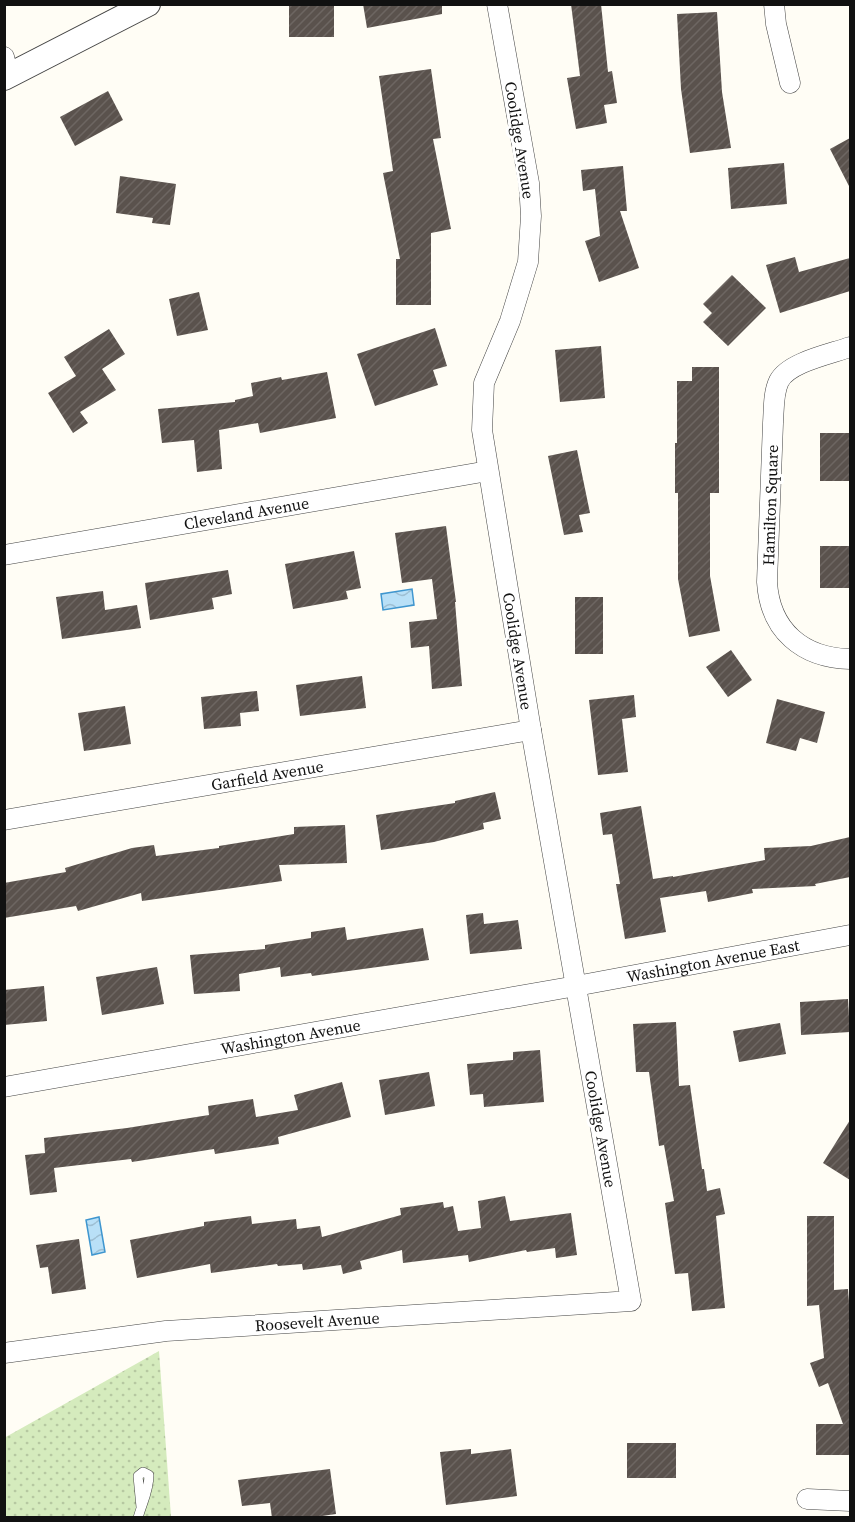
<svg xmlns="http://www.w3.org/2000/svg" width="855" height="1522" font-family="'Source Serif 4',serif">
  <defs>
    <pattern id="grass-dots" width="8" height="8" patternUnits="userSpaceOnUse" patternTransform="scale(1.5)"><rect width="8" height="8" fill="#d5ebbd"/><path d="M2 2h.1M6 6h.1" fill="none" stroke="#b6c8a1" stroke-width="1.8" stroke-linecap="round"/></pattern>
    <pattern id="water-waves" width="16" height="10" patternUnits="userSpaceOnUse" patternTransform="scale(1.5)"><rect width="16" height="10" fill="#b9e0f7"/><path d="M0 5q4-4 8 0t8 0" fill="none" stroke="#9ebfd3"/></pattern>
    <pattern id="building-hatch" width="6" height="6" patternUnits="userSpaceOnUse" patternTransform="scale(1.5)"><rect width="6" height="6" fill="#5a524d"/><path d="M-1 1l2-2M0 6l6-6M5 7l2-2" fill="none" stroke="#6d6662"/></pattern>
  </defs>
  <rect width="100%" height="100%" fill="#fffdf5"/>
  <!-- grass -->
  <polygon fill="url(#grass-dots)" points="159,1351 171,1517 5,1517 4,1438"/>
  <!-- water -->
  <g fill="url(#water-waves)" stroke="#3f96cf" stroke-width="1.5">
    <polygon points="412,589 414,605 383,610 381,594"/>
    <polygon points="99,1217 105,1252 92,1255 86,1220"/>
  </g>
  <!-- building -->
  <g fill="url(#building-hatch)">
    <rect x="289" y="4" width="45" height="33"/>
    <polygon points="363,4 442,4 442,14 367,28"/>
    <polygon points="571,4 601,4 608,72 612,71 617,103 604,105 607,123 576,129 567,78 580,76"/>
    <polygon points="717,12 722,92 731,148 690,153 681,89 677,14"/>
    <polygon points="431,69 441,138 433,139 451,229 431,233 431,305 396,305 396,259 400,259 383,173 393,171 379,76"/>
    <polygon points="108,91 123,120 75,146 60,117"/>
    <polygon points="850,138 850,188 830,149"/>
    <polygon points="784,163 787,204 731,209 728,168"/>
    <polygon points="623,166 627,211 620,211 639,268 599,282 585,241 600,236 595,189 583,191 581,170"/>
    <polygon points="120,176 176,184 170,225 152,223 153,218 116,213"/>
    <polygon points="795,257 799,272 850,258 850,291 780,313 766,265"/>
    <polygon points="732,275 766,308 728,346 703,322 712,313 703,304"/>
    <polygon points="199,292 208,330 177,336 169,299"/>
    <polygon points="435,328 447,366 433,370 438,385 375,406 357,354"/>
    <polygon points="109,329 125,354 102,369 116,390 80,412 88,423 73,433 48,393 76,376 64,357"/>
    <polygon points="601,346 605,398 560,402 555,350"/>
    <polygon points="692,367 719,367 719,493 710,493 710,576 720,631 689,637 678,579 678,493 675,493 675,443 677,443 677,381 692,381"/>
    <polygon points="327,372 336,418 260,433 258,423 219,430 222,469 197,472 194,440 162,443 158,409 235,402 235,400 253,396 251,383 281,377 282,380"/>
    <rect x="820" y="433" width="30" height="48"/>
    <polygon points="577,450 590,513 579,515 583,532 564,535 548,456"/>
    <polygon points="446,526 456,602 455,602 462,686 432,689 429,646 411,648 409,622 437,619 432,579 402,583 395,533"/>
    <rect x="820" y="546" width="30" height="42"/>
    <polygon points="354,551 361,588 346,591 348,599 293,609 285,564"/>
    <polygon points="228,570 232,594 212,598 214,609 150,620 145,583"/>
    <polygon points="103,591 105,610 137,605 141,628 62,639 56,597"/>
    <rect x="575" y="597" width="28" height="57"/>
    <polygon points="731,650 752,680 728,697 706,667"/>
    <polygon points="362,676 366,708 300,716 296,685"/>
    <polygon points="257,691 259,711 240,713 241,726 204,729 201,697"/>
    <polygon points="634,695 636,717 622,719 628,772 598,775 589,700"/>
    <polygon points="777,699 825,712 817,743 800,738 796,751 766,743"/>
    <polygon points="125,706 131,744 84,751 78,713"/>
    <polygon points="495,792 501,819 483,823 484,829 434,842 381,850 376,815 455,803 455,801"/>
    <polygon points="641,806 653,879 673,876 673,877 765,860 764,848 811,846 850,837 850,877 815,884 816,886 752,889 753,893 708,902 706,891 660,898 666,932 625,939 616,884 620,884 612,834 603,835 600,813"/>
    <polygon points="345,825 347,863 279,865 282,881 142,901 141,893 78,911 76,906 4,918 4,883 66,872 65,868 132,848 154,845 156,856 219,848 219,846 294,834 294,827"/>
    <polygon points="483,913 484,924 518,920 522,949 470,954 466,915"/>
    <polygon points="345,927 347,940 423,928 429,960 312,976 311,973 281,977 280,967 239,974 240,991 194,994 190,955 265,949 265,945 311,938 311,932"/>
    <polygon points="157,967 164,1004 102,1015 96,977"/>
    <polygon points="44,986 47,1021 4,1025 4,990"/>
    <polygon points="848,999 850,1032 801,1035 800,1002"/>
    <polygon points="676,1022 679,1086 690,1085 702,1169 704,1169 707,1191 720,1188 725,1214 716,1216 725,1308 692,1311 688,1273 675,1274 665,1203 674,1201 664,1145 659,1146 649,1072 636,1072 633,1024"/>
    <polygon points="780,1023 786,1054 739,1062 733,1031"/>
    <polygon points="540,1050 544,1102 484,1107 483,1094 470,1095 467,1064 513,1060 513,1052"/>
    <polygon points="429,1072 435,1106 385,1115 379,1080"/>
    <polygon points="342,1082 351,1117 278,1137 279,1144 215,1154 214,1149 132,1162 131,1159 54,1168 57,1192 30,1195 25,1155 45,1153 44,1138 127,1128 209,1115 208,1106 253,1099 256,1117 298,1110 294,1095"/>
    <polygon points="850,1120 850,1180 823,1163"/>
    <polygon points="505,1196 510,1221 571,1213 577,1255 556,1258 555,1248 527,1252 526,1250 469,1262 468,1255 403,1263 402,1250 360,1261 362,1269 343,1274 341,1265 303,1270 302,1264 278,1266 277,1264 211,1273 210,1264 137,1278 130,1240 204,1226 204,1222 251,1216 252,1224 296,1219 297,1229 320,1226 322,1237 401,1215 400,1208 443,1202 444,1208 453,1206 458,1231 481,1228 478,1201"/>
    <polygon points="807,1216 834,1216 834,1290 848,1289 850,1315 850,1455 816,1455 816,1424 843,1424 828,1383 819,1387 810,1363 824,1358 819,1305 807,1306"/>
    <polygon points="79,1239 86,1289 52,1294 48,1267 40,1268 36,1245"/>
    <rect x="627" y="1443" width="49" height="35"/>
    <polygon points="471,1449 471,1454 511,1449 517,1496 446,1505 440,1452"/>
    <polygon points="330,1469 336,1514 308,1518 272,1518 270,1503 242,1506 238,1480"/>
  </g>
  <g fill="none" stroke-linecap="round" stroke-linejoin="round">
    <defs>
      <path id="service" d="M138 1518C142 1503 149 1491 149 1475L143 1472 138 1476 141 1507"/>
      <g id="minor">
        <polyline points="774,4 776,24 790,83"/>
        <polyline points="4,57 9,76"/>
        <path d="M850 347C831 354 789 362 779 381 773 393 774 410 773 423L767 582C770 631 803 658 850 659"/>
        <path id="s1" d="M4 555 488 471"/>
        <path id="s2" d="M4 820 531 730"/>
        <path id="s3" d="M4 1087 576 986 850 935"/>
        <path id="s4" d="M4 1353 166 1331 631 1301 531 730 482 430 484 383 510 321 528 262 531 216 529 183 497 4"/>
        <polyline points="807,1499 850,1501"/>
      </g>
      <polyline id="tertiary" points="4,78 148,4"/>
    </defs>
    <!-- service casing -->
    <use href="#service" stroke="#444" stroke-width="10"/>
    <!-- minor casing -->
    <use href="#minor" stroke="#444" stroke-width="21"/>
    <!-- tertiary casing -->
    <use href="#tertiary" stroke="#444" stroke-width="26"/>
    <!-- service -->
    <use href="#service" stroke="#fff" stroke-width="9"/>
    <!-- minor -->
    <use href="#minor" stroke="#fff" stroke-width="20"/>
    <!-- tertiary -->
    <use href="#tertiary" stroke="#fff" stroke-width="24"/>
  </g>
  <g text-anchor="middle" stroke-width="6" stroke-linejoin="round" paint-order="stroke">
    <!-- street labels -->
    <g font-size="16" fill="#111" stroke="#fff">
      <text transform="translate(520 140) rotate(81)" y="6">Coolidge Avenue</text>
      <text transform="translate(770 505) rotate(-88)" y="6">Hamilton Square</text>
      <text dy="6" stroke="none"><textPath href="#s1" startOffset="246">Cleveland Avenue</textPath></text>
      <text transform="translate(518 651) rotate(81)" y="6">Coolidge Avenue</text>
      <text dy="6" stroke="none"><textPath href="#s2" startOffset="267">Garfield Avenue</textPath></text>
      <text dy="6" stroke="none"><textPath href="#s3" startOffset="720">Washington Avenue East</textPath></text>
      <text dy="6" stroke="none"><textPath href="#s3" startOffset="291">Washington Avenue</textPath></text>
      <text transform="translate(601 1129) rotate(80)" y="6">Coolidge Avenue</text>
      <text dy="6" stroke="none"><textPath href="#s4" startOffset="315">Roosevelt Avenue</textPath></text>
    </g>
  </g>
  <!-- border -->
  <rect width="855" height="1522" fill="none" stroke="#111111" stroke-width="12"/>
</svg>
